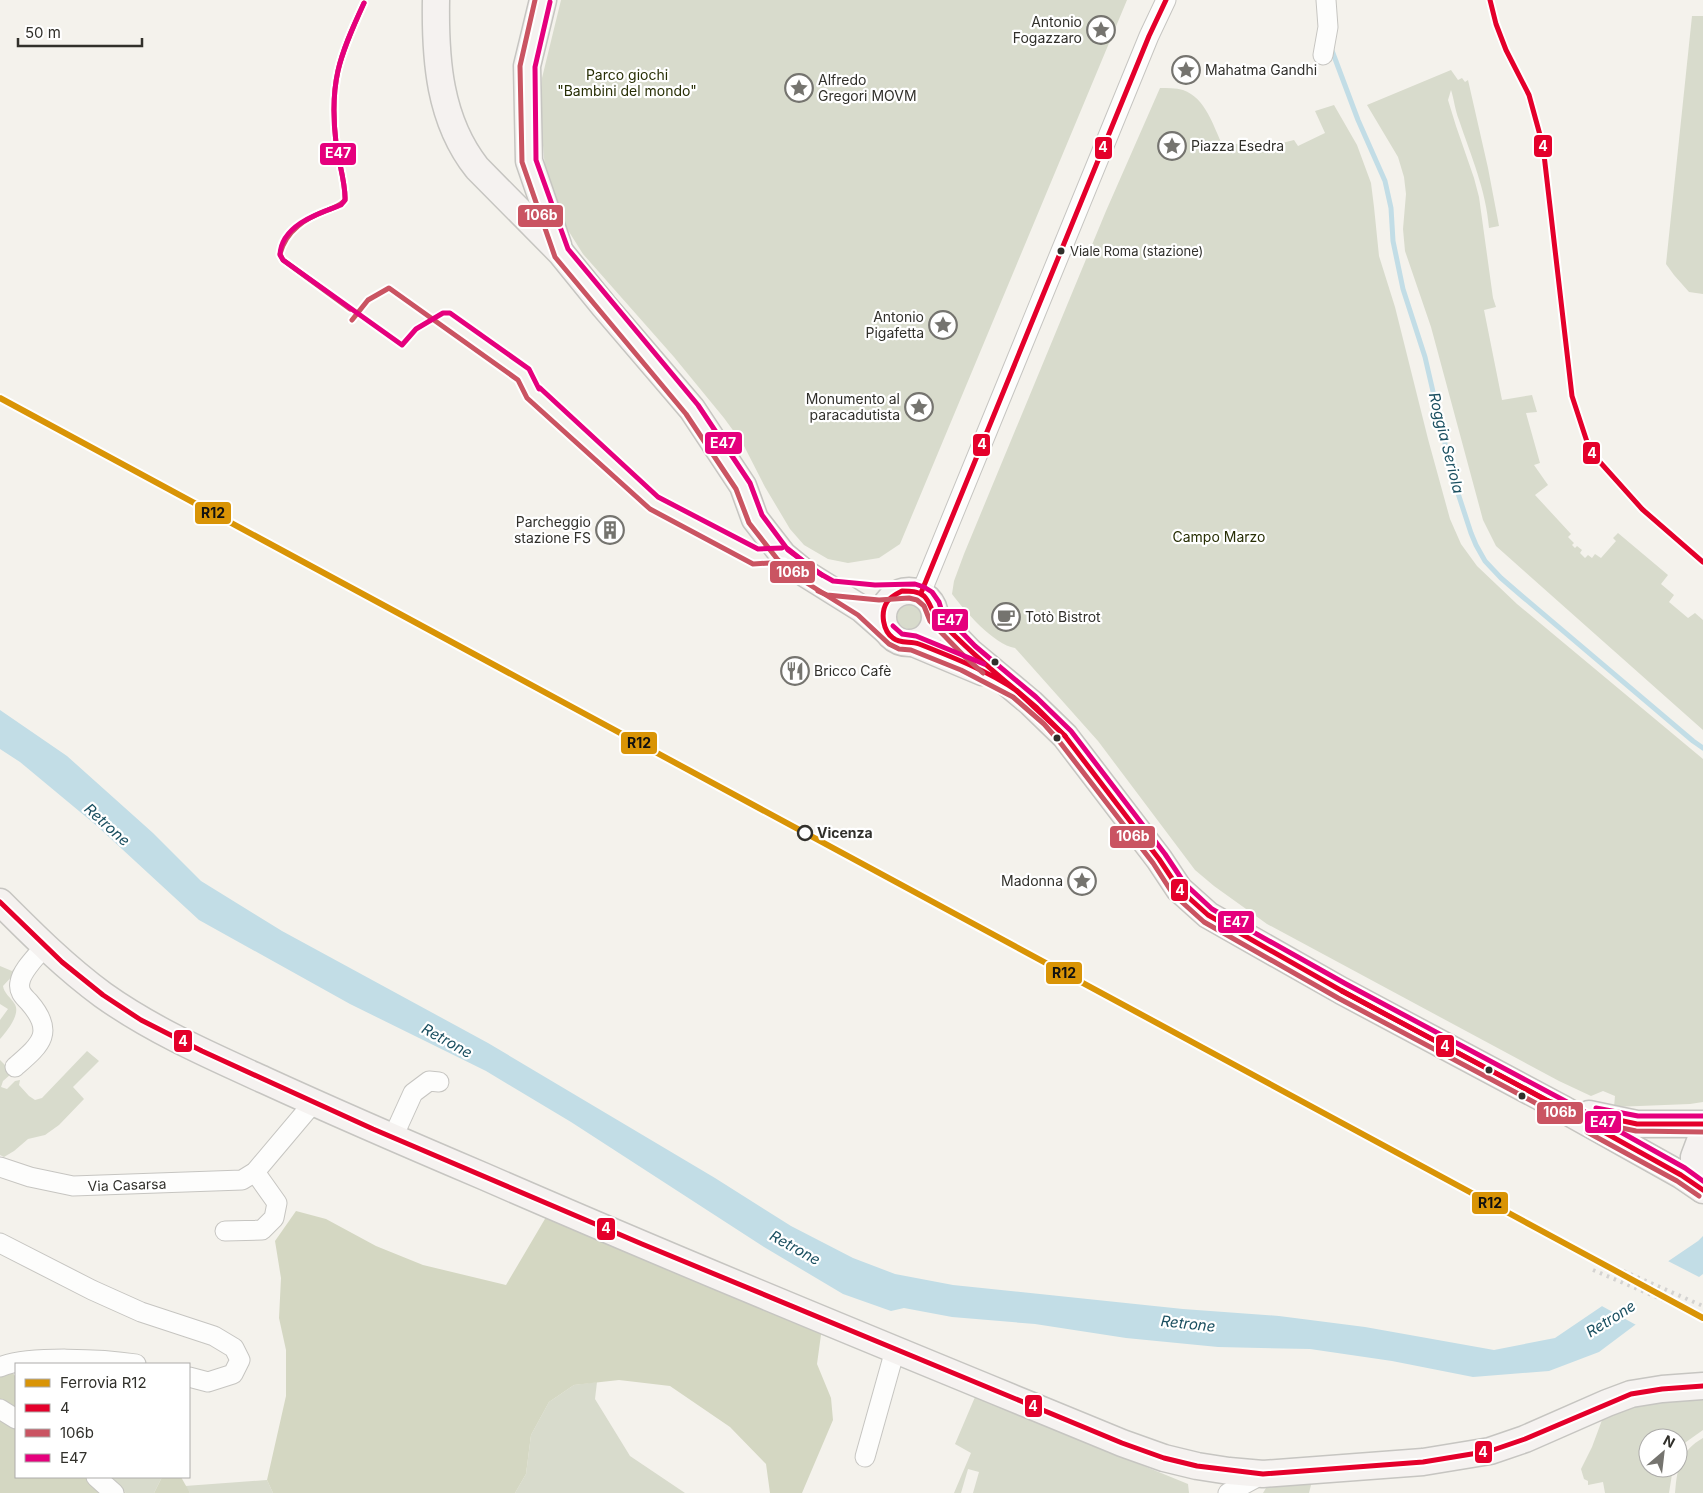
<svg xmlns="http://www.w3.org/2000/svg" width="1703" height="1493" font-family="Inter,sans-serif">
  <rect width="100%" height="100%" fill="#f4f2ec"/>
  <!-- green -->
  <g fill="#d8dbcc">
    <polygon points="561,0 1127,0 900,544 879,558 848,563 828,559 804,545 790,529 765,487 743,444 724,418 674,357 583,254 566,227 545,169 541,122 542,78"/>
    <polygon points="1692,16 1703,16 1703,294 1689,292 1674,275 1666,264"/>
    <path d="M1451 70 1458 80 1462 78 1465 82 1468 80 1488 168 1499 226 1489 228C1486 190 1471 156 1459 120 1455 110 1454 99 1451 90L1448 100 1456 126 1474 178 1479 197 1493 298 1496 307 1484 310 1502 400 1532 395 1537 412 1526 413 1540 463 1534 465 1548 485 1535 495 1571 534 1568 537 1574 543 1572 545 1575 548 1577 546 1582 550 1580 553 1585 558 1588 555 1592 558 1595 554 1601 558 1616 541 1613 538 1618 533 1668 575 1661 584 1674 595 1669 602 1688 618 1695 613 1703 620V730L1496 546 1483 520 1431 327 1405 251 1403 229 1406 194 1404 177 1398 157 1367 105Z"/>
    <path d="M1160 88C1167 88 1176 88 1183 90 1206 98 1213 126 1223 146L1256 141 1258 149 1294 140 1298 146 1325 133 1315 111 1334 105 1357 145 1371 183 1374 207 1379 256 1395 307 1428 439 1450 519 1461 544 1477 566 1517 604 1703 759V1102L1690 1104 1614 1107 1615 1096 1603 1091 1591 1096 1559 1081 1267 924 1214 886 1195 870 1098 741 1015 648C994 645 964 610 952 594L954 581 964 554 1106 211Z"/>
    <circle cx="909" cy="617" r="12"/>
    <path d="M20 962 21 963 15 973 3 986C4 993 10 997 14 1003 22 1013 7 1031 0 1039V1020L8 1009 0 1004V966L12 971Z"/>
    <polygon points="87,1051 99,1061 73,1087 84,1099 59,1125 45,1135 28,1139 14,1151 4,1157 0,1155 0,1060 8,1068 11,1074 3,1081 1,1087 7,1089 15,1081 20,1080 19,1085 29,1096 35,1100 42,1098"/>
    <polygon points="597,1382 595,1399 630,1456 685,1493 515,1493 526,1474 531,1435 549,1402 574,1385"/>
    <polygon points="975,1397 1188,1484 1189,1493 973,1493 979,1472 968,1469 961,1493 954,1493 971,1453 955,1444"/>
    <polygon points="1703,1397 1703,1430 1686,1442 1678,1454 1678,1438 1648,1438 1648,1468 1673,1468 1669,1493 1605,1493 1603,1482 1588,1485 1588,1481 1584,1479 1581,1469 1592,1447 1605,1412 1634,1399"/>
    <path d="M1703 1438V1493H1675C1677 1468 1680 1451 1703 1438Z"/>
    <polygon points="108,1477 162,1477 154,1493 126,1493"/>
    <polygon points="267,1480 273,1493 190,1493 185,1486"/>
    <polygon points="1312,1481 1309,1493 1263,1493 1266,1488"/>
  </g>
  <!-- forest -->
  <g fill="#d4d7c2">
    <polygon points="552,1207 823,1320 817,1364 831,1398 833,1420 802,1493 770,1493 766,1464 730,1427 670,1386 619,1380 574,1385 549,1402 531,1435 526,1474 515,1493 273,1493 267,1480 286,1396 286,1350 279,1318 281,1278 275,1241 296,1211 326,1219 376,1246 423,1265 506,1285"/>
    <polygon points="0,1358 16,1377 16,1477 108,1477 126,1493 0,1493"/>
    <polygon points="162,1477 181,1477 190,1493 154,1493"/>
  </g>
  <!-- water -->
  <polygon fill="#c2dde6" points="0,710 67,756 153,833 201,881 282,931 488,1043 715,1178 791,1226 853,1258 895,1274 953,1285 1183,1309 1279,1316 1365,1327 1494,1350 1555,1338 1698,1241 1703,1236 1703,1274 1599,1352 1549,1371 1473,1377 1392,1361 1310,1349 1218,1347 1126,1338 1035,1324 952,1317 904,1308 891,1311 843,1294 764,1247 571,1122 486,1071 350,1004 199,920 97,826 20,762 0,749"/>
  <!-- pier -->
  <polygon fill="#f4f2ec" points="1666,1260 1701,1278 1638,1326 1600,1305"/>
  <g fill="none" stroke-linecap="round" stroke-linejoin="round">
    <!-- stream -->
    <polyline stroke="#c2dde6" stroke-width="5" points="1331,48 1358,120 1385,181 1391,208 1393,241 1403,289 1425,357 1453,478 1471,533 1476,545 1485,561 1501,578 1523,597 1693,741 1703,748"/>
    <defs>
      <g id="street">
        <polyline points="1323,55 1328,27 1326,0"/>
        <polyline points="921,593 1149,36 1166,0"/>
        <path d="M15 1067C40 1045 56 1033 29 1002 23 996 18 991 20 982 22 970 36 957 44 947"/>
        <polyline points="393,1137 413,1093 429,1081 439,1082"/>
        <polyline points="0,1167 30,1177 73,1186 242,1180 255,1172 314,1102"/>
        <polyline points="225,1231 262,1230 274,1218 277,1203 255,1172"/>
        <polyline points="0,1243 92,1290 141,1312 214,1336 234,1348 240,1360 233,1374 208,1382 189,1377"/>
        <path d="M0 1367C28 1355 105 1359 136 1364"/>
        <polyline points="0,1409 16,1419"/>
        <polyline points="865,1457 895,1350"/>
        <polyline points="96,1477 114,1493"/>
        <polyline points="1228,1493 1263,1474"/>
      </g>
      <g id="secondary">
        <path d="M436 0C435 59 439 120 477 168L561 253 604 306 692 409 743 486 755 519 783 555 806 574 862 609 887 631"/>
        <polyline points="543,0 527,66 529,161 558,245"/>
        <circle cx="909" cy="617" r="26"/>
        <polyline points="935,616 970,652 1031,703 1065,736 1159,859 1179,889 1208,915 1342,991 1563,1109 1681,1175 1703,1190"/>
        <polyline points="913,643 982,672"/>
        <path d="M0 902C33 935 65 967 103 995 152 1030 209 1055 264 1080 336 1113 410 1145 483 1176 694 1268 908 1355 1122 1443L1164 1458 1197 1466 1229 1471 1263 1474 1423 1462 1490 1451 1525 1439 1607 1403 1631 1394 1662 1389 1703 1386"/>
        <polyline points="1589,1114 1637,1124 1703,1124"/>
        <polyline points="1702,1189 1694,1170 1694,1157 1703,1133"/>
      </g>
    </defs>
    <!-- street casing -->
    <use href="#street" stroke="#c6c5c1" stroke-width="21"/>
    <!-- secondary casing -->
    <use href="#secondary" stroke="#c6c5c1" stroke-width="29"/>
    <!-- street -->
    <use href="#street" stroke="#fdfdfc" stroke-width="19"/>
    <!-- secondary -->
    <use href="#secondary" stroke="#f5f2f0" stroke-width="26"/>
    <!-- rail -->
    <g stroke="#d4d3d1" stroke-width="4" stroke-dasharray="2.5 5" stroke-linecap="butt">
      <polyline points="1596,1259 1703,1306"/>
      <polyline points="1593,1270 1703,1317"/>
    </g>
    <defs>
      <g id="bus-1">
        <polyline points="1490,0 1496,24 1506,50 1529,95 1543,146 1572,396 1590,451 1642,509 1703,562"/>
        <path d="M902 591C910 591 918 591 924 596 931 603 931 612 938 619 963 645 989 668 1017 691 988 671 952 657 919 644 910 641 900 644 893 638 883 631 880 613 887 602 890 597 896 594 902 591Z"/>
        <polyline points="921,593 1149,36 1166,0"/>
        <polyline points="1017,691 1037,708 1065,736"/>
        <polyline points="1017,691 1065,736"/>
        <polyline points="1065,736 1159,859 1179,889 1208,915 1342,991"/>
        <polyline points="0,902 62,962 103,995 141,1020 202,1051 373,1129 642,1244 1122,1443 1164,1458 1197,1466 1263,1474 1423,1462 1490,1451 1525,1439 1631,1394 1662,1389 1703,1386"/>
        <polyline points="1342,991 1548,1101"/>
        <polyline points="1342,991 1548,1101"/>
        <polyline points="1548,1101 1586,1113 1637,1124 1703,1124"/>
        <polyline points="1548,1101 1681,1175 1703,1190"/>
      </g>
      <g id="bus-2">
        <polyline points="535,0 520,66 522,162 555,257 686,414 736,489 749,523 778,560 802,580 858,615 889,644 899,649 911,650 961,670 1013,697 1044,724 1059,741 1153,863 1173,894 1204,922 1338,998 1545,1108 1584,1120 1636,1131 1703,1132"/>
        <path d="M350 309 283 260 280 254C286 230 306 218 328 210 334 207 341 206 345 200 346 184 338 160 336 143 329 83 339 57 364 3"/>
        <polyline points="352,320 368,300 389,288 518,380 527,398 650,509 753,564 784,562"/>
        <polyline points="818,591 827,595 879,600 909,598 917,600 924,606 930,621 965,657 983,673"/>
        <polyline points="1587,1132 1677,1181 1699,1196"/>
      </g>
      <g id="bus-3">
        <polyline points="550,2 535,67 536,160 568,249 698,405 750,483 762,515 788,550 822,575"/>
        <path d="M364 3C339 57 329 83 336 143 338 160 346 184 345 200L341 205C319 213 281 225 280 255L283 260 402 345 416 329 443 313H450L529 369 539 389"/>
        <polyline points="540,388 658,497 758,549 782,548"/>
        <polyline points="788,549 817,572 833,581 875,585 915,584 924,587 932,592 939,602 942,612 975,646 1036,697 1071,731 1165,854 1185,884 1212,909 1346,984 1567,1102 1685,1168 1703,1181"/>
        <polyline points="893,626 902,634 916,636 984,664"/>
        <polyline points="1596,1108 1638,1116 1703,1116"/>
      </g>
    </defs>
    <!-- bus-1 casing -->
    <use href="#bus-1" stroke="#fff" stroke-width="9"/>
    <!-- bus-2 casing -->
    <use href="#bus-2" stroke="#fff" stroke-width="9"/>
    <!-- bus-3 casing -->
    <use href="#bus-3" stroke="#fff" stroke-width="9"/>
    <!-- bus-1 -->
    <use href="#bus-1" stroke="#e4002b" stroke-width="5"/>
    <!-- bus-2 -->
    <use href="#bus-2" stroke="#ca5462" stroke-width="5"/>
    <!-- bus-3 -->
    <use href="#bus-3" stroke="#e5007d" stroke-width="5"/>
    <defs>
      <polyline id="rail-1" points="0,398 1703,1318"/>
    </defs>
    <!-- rail-1 casing -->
    <use href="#rail-1" stroke="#fff" stroke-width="10"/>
    <!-- rail-1 -->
    <use href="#rail-1" stroke="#d99406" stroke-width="6"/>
  </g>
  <!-- icons -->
  <defs>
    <symbol id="sight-ring" viewBox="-11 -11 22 22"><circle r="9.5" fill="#fff" stroke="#75746f" stroke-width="1.5"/><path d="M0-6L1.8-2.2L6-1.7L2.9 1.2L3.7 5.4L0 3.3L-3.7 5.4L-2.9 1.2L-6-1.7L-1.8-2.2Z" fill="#75746f"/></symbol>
    <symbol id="building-ring" viewBox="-11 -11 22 22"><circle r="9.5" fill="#fff" stroke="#75746f" stroke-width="1.5"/><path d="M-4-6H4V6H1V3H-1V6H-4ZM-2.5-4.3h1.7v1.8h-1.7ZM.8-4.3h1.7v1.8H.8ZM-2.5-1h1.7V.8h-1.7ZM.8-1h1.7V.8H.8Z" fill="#75746f"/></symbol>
    <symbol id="cafe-ring" viewBox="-11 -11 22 22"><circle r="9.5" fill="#fff" stroke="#75746f" stroke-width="1.5"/><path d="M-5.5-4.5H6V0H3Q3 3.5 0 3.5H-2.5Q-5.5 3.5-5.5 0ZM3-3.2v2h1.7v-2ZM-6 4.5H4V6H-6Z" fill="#75746f"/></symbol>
    <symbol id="restaurant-ring" viewBox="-11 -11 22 22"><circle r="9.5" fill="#fff" stroke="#75746f" stroke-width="1.5"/><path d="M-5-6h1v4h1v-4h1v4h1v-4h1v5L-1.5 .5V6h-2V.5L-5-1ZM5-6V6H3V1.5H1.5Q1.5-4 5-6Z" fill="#75746f"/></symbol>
  </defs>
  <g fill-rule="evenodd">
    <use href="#sight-ring" x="1085" y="14" width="32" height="32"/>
    <use href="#sight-ring" x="1170" y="54" width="32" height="32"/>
    <use href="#sight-ring" x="783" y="72" width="32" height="32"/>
    <use href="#sight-ring" x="1156" y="130" width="32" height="32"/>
    <use href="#sight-ring" x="927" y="309" width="32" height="32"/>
    <use href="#sight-ring" x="903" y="391" width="32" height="32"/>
    <use href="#building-ring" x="594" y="514" width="32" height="32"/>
    <use href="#cafe-ring" x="990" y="601" width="32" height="32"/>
    <use href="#restaurant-ring" x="779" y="655" width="32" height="32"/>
    <use href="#sight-ring" x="1066" y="865" width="32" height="32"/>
  </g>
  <!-- markers -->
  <g fill="#31302b" stroke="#fff" stroke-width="2">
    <circle cx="1061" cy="251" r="4.5"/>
    <circle cx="995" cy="662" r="4.5"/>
    <circle cx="1057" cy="738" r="4.5"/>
    <circle cx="1489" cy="1070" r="4.5"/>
    <circle cx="1522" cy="1096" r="4.5"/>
  </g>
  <circle fill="#fff" stroke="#31302b" stroke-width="2.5" cx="805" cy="833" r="7"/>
  <g text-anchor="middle" stroke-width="4.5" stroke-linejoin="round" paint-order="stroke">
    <!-- bus labels -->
    <g font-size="13" fill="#31302b" stroke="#fff" text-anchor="start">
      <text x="1070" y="256">Viale Roma (stazione)</text>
    </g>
    <!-- poi labels -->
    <g font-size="14" fill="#31302b" stroke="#fff" text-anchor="end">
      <text x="1082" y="27">Antonio<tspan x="1082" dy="16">Fogazzaro</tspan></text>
      <text x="1205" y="75" text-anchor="start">Mahatma Gandhi</text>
      <text x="818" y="85" text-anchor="start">Alfredo<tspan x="818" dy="16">Gregori MOVM</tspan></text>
      <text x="1191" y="151" text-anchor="start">Piazza Esedra</text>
      <text x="924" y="322">Antonio<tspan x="924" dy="16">Pigafetta</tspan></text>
      <text x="900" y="404">Monumento al<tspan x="900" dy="16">paracadutista</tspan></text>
      <text x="591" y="527">Parcheggio<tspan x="591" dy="16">stazione FS</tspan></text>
      <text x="1025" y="622" text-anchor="start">Totò Bistrot</text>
      <text x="814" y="676" text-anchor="start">Bricco Cafè</text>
      <text x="1063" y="886">Madonna</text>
    </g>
    <!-- park labels -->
    <g font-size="14" fill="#282f05" stroke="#fff">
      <text x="627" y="80">Parco giochi<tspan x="627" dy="16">"Bambini del mondo"</tspan></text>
      <text x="1219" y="542">Campo Marzo</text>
    </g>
    <!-- stop labels -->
    <g font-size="14" font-weight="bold" fill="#31302b" stroke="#fff" text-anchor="start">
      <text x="817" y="838">Vicenza</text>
    </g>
    <!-- street labels -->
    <g font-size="14" fill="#31302b" stroke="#fff">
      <text transform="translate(127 1185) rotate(-2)" y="5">Via Casarsa</text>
    </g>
    <!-- water labels -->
    <g font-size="15" font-style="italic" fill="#1a4f60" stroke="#fff">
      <text transform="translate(1446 443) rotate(76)" y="5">Roggia Seriola</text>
      <text transform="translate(107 825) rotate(42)" y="5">Retrone</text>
      <text transform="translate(447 1041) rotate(29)" y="5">Retrone</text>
      <text transform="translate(795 1248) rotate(29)" y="5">Retrone</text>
      <text transform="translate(1611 1319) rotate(-32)" y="5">Retrone</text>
      <text transform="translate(1188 1324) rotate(6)" y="5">Retrone</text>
    </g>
  </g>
  <g stroke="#fff" stroke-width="2">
    <rect x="1533" y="134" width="20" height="24" rx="5" fill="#e4002b"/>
    <rect x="1094" y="136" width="19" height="24" rx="5" fill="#e4002b"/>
    <rect x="319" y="142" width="38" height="24" rx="5" fill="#e5007d"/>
    <rect x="517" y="204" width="47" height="24" rx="5" fill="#ca5462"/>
    <rect x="704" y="431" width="39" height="24" rx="5" fill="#e5007d"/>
    <rect x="972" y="433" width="19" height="24" rx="5" fill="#e4002b"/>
    <rect x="1582" y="441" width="19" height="24" rx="5" fill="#e4002b"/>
    <rect x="194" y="501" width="38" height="24" rx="5" fill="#d99406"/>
    <rect x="769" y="560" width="47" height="24" rx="5" fill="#ca5462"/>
    <rect x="931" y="608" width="38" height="24" rx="5" fill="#e5007d"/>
    <rect x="620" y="731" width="38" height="24" rx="5" fill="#d99406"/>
    <rect x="1109" y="825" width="47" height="24" rx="5" fill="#ca5462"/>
    <rect x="1170" y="878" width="19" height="24" rx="5" fill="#e4002b"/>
    <rect x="1217" y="910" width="38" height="24" rx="5" fill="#e5007d"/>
    <rect x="1045" y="961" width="38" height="24" rx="5" fill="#d99406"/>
    <rect x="173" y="1029" width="20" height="24" rx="5" fill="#e4002b"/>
    <rect x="1435" y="1034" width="20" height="24" rx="5" fill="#e4002b"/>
    <rect x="1536" y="1101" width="48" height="24" rx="5" fill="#ca5462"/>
    <rect x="1584" y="1110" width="38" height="24" rx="5" fill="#e5007d"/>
    <rect x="1471" y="1191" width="38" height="24" rx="5" fill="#d99406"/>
    <rect x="596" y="1217" width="20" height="24" rx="5" fill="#e4002b"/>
    <rect x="1024" y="1394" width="19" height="24" rx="5" fill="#e4002b"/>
    <rect x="1474" y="1440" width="19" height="24" rx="5" fill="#e4002b"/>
  </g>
  <g font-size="14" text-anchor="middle" font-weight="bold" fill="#fff">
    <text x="1543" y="151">4</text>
    <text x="1103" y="152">4</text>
    <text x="338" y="158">E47</text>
    <text x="541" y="220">106b</text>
    <text x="723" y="448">E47</text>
    <text x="982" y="449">4</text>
    <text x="1592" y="458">4</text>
    <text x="793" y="577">106b</text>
    <text x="950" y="625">E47</text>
    <text x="1133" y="841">106b</text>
    <text x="1180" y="895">4</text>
    <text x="1236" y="927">E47</text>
    <text x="183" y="1046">4</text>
    <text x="1445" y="1051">4</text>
    <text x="1560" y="1117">106b</text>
    <text x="1603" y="1127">E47</text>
    <text x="606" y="1233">4</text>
    <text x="1033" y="1411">4</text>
    <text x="1483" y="1457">4</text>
  </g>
  <g font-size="14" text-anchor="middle" font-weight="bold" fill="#111">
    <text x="213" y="518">R12</text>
    <text x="639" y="748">R12</text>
    <text x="1064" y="978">R12</text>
    <text x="1490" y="1208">R12</text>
  </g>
  <!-- legend -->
  <rect x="15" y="1363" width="175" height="115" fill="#ffffff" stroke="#adacaa"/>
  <rect x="25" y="1379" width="25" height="8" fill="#d99406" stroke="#adacaa"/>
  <text x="60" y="1388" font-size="15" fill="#31302b">Ferrovia R12</text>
  <rect x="25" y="1404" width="25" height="8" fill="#e4002b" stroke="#adacaa"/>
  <text x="60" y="1413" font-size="15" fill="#31302b">4</text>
  <rect x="25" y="1429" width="25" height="8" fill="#ca5462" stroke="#adacaa"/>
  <text x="60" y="1438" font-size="15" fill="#31302b">106b</text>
  <rect x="25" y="1454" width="25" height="8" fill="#e5007d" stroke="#adacaa"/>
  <text x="60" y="1463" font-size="15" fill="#31302b">E47</text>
  <!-- north arrow -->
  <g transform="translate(1663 1453) rotate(28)"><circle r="24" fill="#ffffff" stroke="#adacaa"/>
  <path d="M0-4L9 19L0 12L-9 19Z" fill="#75746f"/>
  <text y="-8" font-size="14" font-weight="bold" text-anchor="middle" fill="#31302b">N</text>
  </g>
  <!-- scale -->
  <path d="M18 38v8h124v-8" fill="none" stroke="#31302b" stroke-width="2.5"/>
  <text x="25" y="38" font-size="15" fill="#31302b" stroke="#ffffff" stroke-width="4" paint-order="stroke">50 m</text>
</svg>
